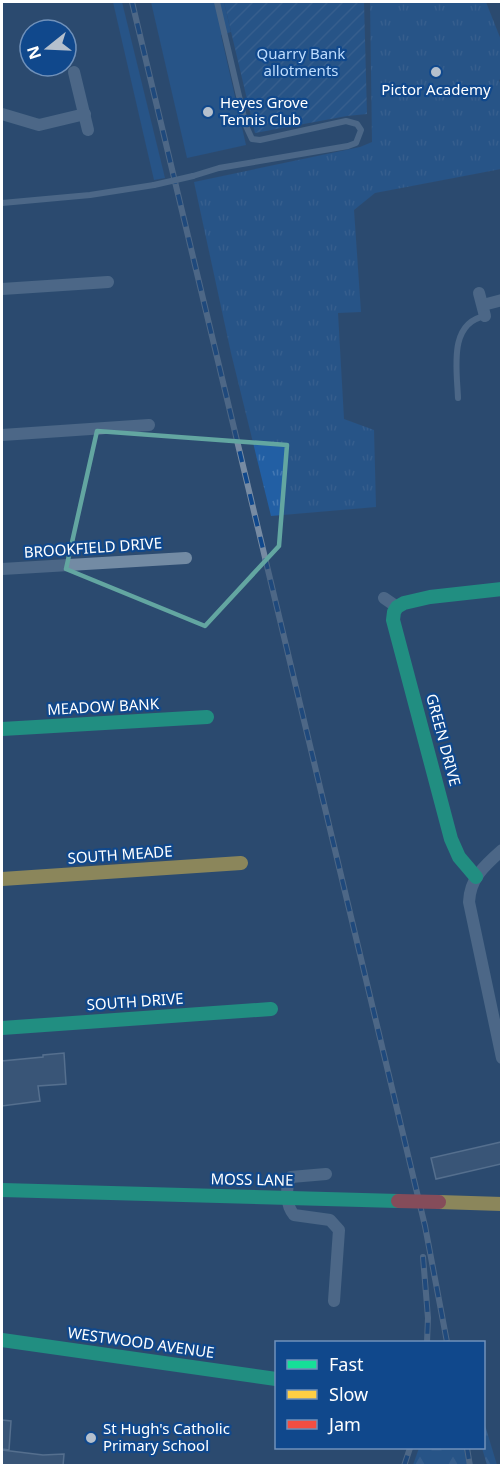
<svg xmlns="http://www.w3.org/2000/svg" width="503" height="1467" font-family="'Noto Sans',sans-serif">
  <defs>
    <pattern id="forest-firs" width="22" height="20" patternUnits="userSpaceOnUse" patternTransform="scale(1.5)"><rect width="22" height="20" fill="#225fa4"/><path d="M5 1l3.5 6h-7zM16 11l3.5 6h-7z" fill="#4377b2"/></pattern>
    <pattern id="park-tufts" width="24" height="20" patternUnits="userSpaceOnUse" patternTransform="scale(1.5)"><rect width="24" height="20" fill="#225fa4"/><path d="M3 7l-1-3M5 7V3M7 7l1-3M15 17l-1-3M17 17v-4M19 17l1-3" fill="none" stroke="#4377b2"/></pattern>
    <pattern id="garden-furrows" width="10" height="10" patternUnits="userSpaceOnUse" patternTransform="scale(1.5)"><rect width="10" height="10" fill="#225fa4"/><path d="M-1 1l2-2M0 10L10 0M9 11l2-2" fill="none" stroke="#4377b2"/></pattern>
  </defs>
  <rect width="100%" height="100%" fill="#2c4b70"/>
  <!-- grass -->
  <g fill="#225fa4">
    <polygon points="113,2 122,2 165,178 154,180"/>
    <polygon points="151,2 224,2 231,32 221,35 246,145 187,158"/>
  </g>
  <!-- forest -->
  <g fill="url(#forest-firs)">
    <polygon points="484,1422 497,1465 487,1465 482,1448 484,1448"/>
    <polygon points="419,1448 465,1448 468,1465 413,1465"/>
  </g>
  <!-- park -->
  <polygon fill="url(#park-tufts)" points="370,2 486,2 501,40 501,79 499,80 502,89 501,169 375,193 354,210 361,312 338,313 344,419 374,430 376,507 271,516 231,353 194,182 360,147 372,142"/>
  <!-- garden -->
  <polygon fill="url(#garden-furrows)" points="224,2 364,2 367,114 347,116 255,133"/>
  <!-- building -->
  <g fill="#496280" stroke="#879bb3" stroke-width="1.5">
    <polygon points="64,1053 66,1084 38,1086 40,1101 2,1106 2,1061 43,1057 43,1055"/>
    <polygon points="501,1142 501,1164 436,1179 431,1158"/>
    <polygon points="2,1420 11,1421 9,1450 2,1449"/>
    <polygon points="2,1450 43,1455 64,1454 63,1466 2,1466"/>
  </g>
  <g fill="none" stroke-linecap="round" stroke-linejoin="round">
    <!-- lane -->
    <g stroke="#738ba4" stroke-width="6">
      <polyline points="193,176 219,168 348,146 356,143 361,130 357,124 346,121 260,140 252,139 246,126 217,2"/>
      <polyline points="2,203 90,195 154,185"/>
      <path d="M458 398C457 370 448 323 485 316"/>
    </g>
    <!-- street -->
    <g stroke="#738ba4" stroke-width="12">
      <polyline points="74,72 88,130"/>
      <polyline points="2,114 39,125 85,114"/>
      <polyline points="2,289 108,282"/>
      <polyline points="479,293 485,316"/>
      <polyline points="483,305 502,300"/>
      <polyline points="2,435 149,425"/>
      <polyline points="2,569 186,558"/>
      <polyline points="384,598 397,607"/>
      <path d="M502 850C485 865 470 878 469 902L502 1058"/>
      <path d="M326 1174 291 1177C285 1187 286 1206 294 1215L330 1220 339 1230 334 1301"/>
    </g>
    <!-- fast -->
    <g stroke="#16e098" stroke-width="14">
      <polyline points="2,729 207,717"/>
      <polyline points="476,877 459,857 451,839 393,620 394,612 397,607 404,603 430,597 502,589"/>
      <polyline points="2,1028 271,1009"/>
      <polyline points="2,1190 398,1201"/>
      <polyline points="2,1340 276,1379"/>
    </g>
    <!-- slow -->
    <g stroke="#ffcf43" stroke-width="14">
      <polyline points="2,879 241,863"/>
      <polyline points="439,1202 502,1204"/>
    </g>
    <defs>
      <g id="rail">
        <polyline points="132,2 425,1226 447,1342"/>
        <polyline points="423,1257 428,1318 427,1342"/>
        <polyline points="467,1448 470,1466"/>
        <polyline points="404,1466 410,1448"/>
      </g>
    </defs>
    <!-- rail casing -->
    <use href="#rail" stroke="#778ba3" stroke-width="6"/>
    <!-- rail -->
    <use href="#rail" stroke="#10488c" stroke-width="4" stroke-dasharray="11" stroke-linecap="butt"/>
    <!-- lane-bridge -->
    <polyline stroke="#738ba4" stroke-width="6" points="154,185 193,176"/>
    <!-- jam-bridge -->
    <polyline stroke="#f24e42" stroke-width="14" points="398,1201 439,1202"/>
  </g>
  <!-- marked area -->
  <path d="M0 0H503V1467H0ZM97 431 287 445 279 546 205 626 66 569Z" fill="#2c4b70" fill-opacity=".55" fill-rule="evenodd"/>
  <path fill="none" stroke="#63a6a1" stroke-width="4.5" stroke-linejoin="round" d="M97 431 287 445 279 546 205 626 66 569Z"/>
  <!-- markers -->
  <g fill="#b5c0cd" stroke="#10488c" stroke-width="2">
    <circle cx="436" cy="72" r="6"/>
    <circle cx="208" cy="112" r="6"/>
    <circle cx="91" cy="1438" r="6"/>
  </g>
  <g text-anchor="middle" stroke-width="4.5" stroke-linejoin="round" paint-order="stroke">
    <!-- park labels -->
    <g font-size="15" fill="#bedcfd" stroke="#10488c">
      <text x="301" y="59">Quarry Bank<tspan x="301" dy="17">allotments</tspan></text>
    </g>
    <!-- poi labels -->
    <g font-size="15" fill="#fff" stroke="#10488c" text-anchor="start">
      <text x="436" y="95" text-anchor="middle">Pictor Academy</text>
      <text x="220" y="108">Heyes Grove<tspan x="220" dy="17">Tennis Club</tspan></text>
      <text x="103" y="1434">St Hugh's Catholic<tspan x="103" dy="17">Primary School</tspan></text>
    </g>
    <!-- street labels -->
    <g font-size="15" fill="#fff" stroke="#10488c">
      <text transform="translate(93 548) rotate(-4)" y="5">BROOKFIELD DRIVE</text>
      <text transform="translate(103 707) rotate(-3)" y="5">MEADOW BANK</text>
      <text transform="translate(443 740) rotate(75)" y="5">GREEN DRIVE</text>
      <text transform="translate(120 855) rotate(-4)" y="5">SOUTH MEADE</text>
      <text transform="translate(135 1002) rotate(-4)" y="5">SOUTH DRIVE</text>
      <text transform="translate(252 1180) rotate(1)" y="5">MOSS LANE</text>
      <text transform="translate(141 1343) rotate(8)" y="5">WESTWOOD AVENUE</text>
    </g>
  </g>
  <!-- border -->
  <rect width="503" height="1467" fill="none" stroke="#ffffff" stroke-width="6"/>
  <!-- legend -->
  <rect x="275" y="1341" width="210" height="108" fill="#10488c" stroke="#7091ba" stroke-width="1.5"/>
  <rect x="287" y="1360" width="30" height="9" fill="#16e098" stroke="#7091ba" stroke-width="1.5"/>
  <text x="329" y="1371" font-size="18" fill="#ffffff">Fast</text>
  <rect x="287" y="1390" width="30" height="9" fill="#ffcf43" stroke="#7091ba" stroke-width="1.5"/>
  <text x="329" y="1401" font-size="18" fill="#ffffff">Slow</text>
  <rect x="287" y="1420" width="30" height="9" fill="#f24e42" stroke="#7091ba" stroke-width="1.5"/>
  <text x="329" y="1431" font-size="18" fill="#ffffff">Jam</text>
  <!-- north arrow -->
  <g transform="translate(48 48) rotate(252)"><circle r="28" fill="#10488c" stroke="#7091ba" stroke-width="1.5"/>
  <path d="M0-4.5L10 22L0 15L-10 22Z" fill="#b5c0cd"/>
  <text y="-9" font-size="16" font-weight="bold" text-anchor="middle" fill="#ffffff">N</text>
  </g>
</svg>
